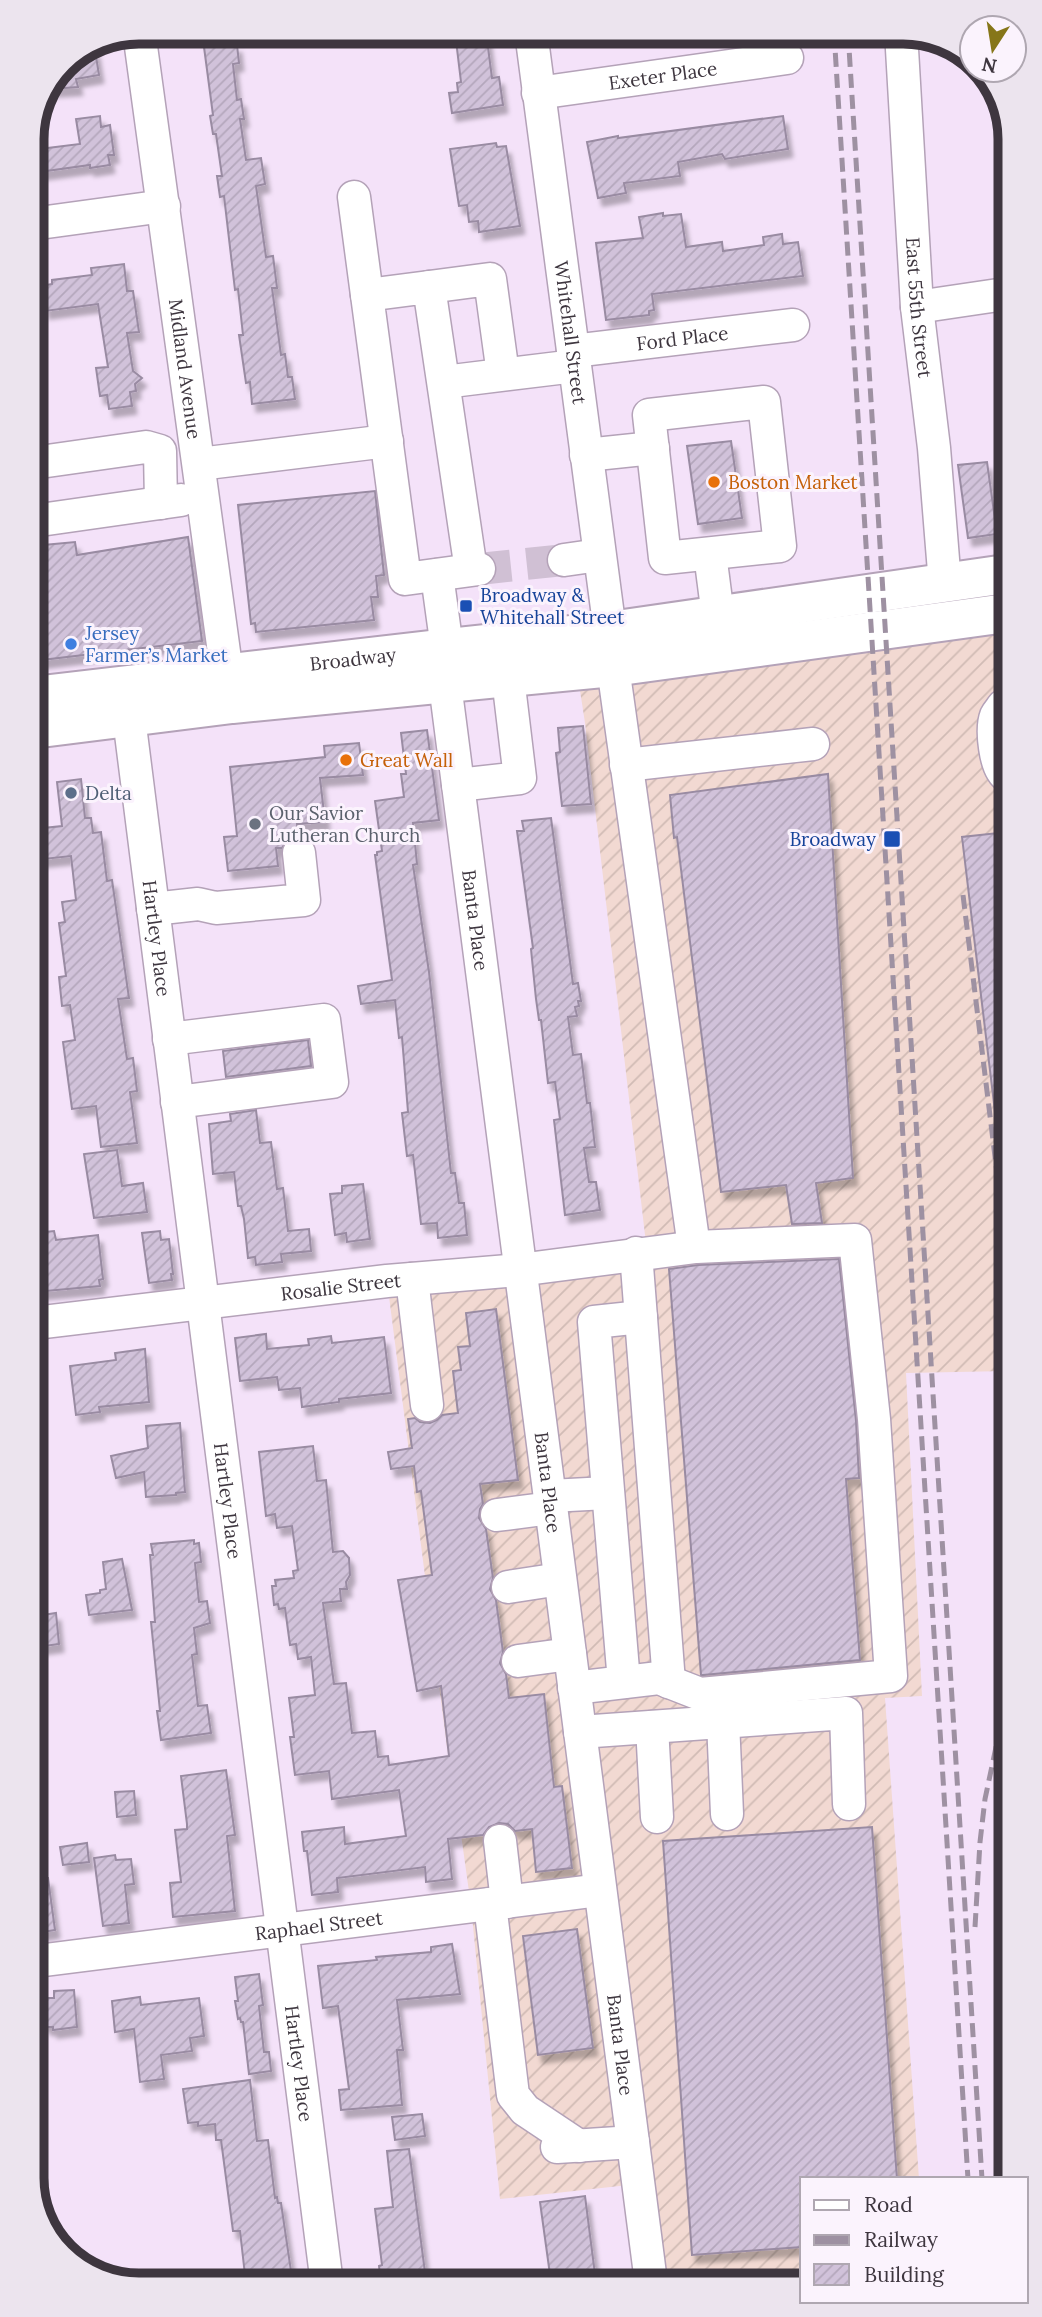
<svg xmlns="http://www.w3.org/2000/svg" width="1042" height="2317" font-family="Lora,serif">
  <defs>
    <pattern id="industrial-furrows" width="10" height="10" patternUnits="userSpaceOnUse" patternTransform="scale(1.75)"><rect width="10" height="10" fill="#f2d9d2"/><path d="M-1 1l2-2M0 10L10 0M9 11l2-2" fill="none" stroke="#d1bbb5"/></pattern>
    <pattern id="building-hatch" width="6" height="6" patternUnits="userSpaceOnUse" patternTransform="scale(1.75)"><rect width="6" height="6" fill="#d1c2da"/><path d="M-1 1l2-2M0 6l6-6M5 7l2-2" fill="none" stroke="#b4a7bc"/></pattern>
    <filter id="shadow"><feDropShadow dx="4.5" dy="8" stdDeviation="2" flood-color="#0004"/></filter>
  </defs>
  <rect width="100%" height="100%" fill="#f4e2f9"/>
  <!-- industrial -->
  <polygon fill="url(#industrial-furrows)" points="1006,613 1010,1920 994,1790 1007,1371 906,1373 922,1696 885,1698 919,2179 802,2179 802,2281 651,2282 638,2184 500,2199 471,1906 453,1777 447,1747 387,1281 647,1252 585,723 577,671"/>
  <!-- building -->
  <g fill="url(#building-hatch)" stroke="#998ba2" stroke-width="2" filter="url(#shadow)">
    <polygon points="202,32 224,32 226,46 237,45 239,63 233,64 237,100 241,99 244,119 240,119 246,160 261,158 265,184 256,186 266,257 273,256 277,288 272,288 281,355 285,354 288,377 292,377 295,399 252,404 250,382 246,383 239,335 243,335 238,289 235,290 224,196 220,197 217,176 222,176 216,134 213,134 210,116 213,115"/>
    <polygon points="455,32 486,32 492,78 499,77 503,105 452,113 449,93 458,92 457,83 461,82"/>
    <polygon points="95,50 99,75 76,79 78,87 52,89 63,63"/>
    <polygon points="100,116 101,127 110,125 114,155 108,155 110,165 90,168 90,165 32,173 32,150 80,144 76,119"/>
    <polygon points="783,116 788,149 725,159 722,154 678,162 680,176 624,183 626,193 598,198 587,142 618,136 618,138"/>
    <polygon points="496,143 497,147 506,146 520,226 479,232 478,221 469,222 467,205 459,206 450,149"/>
    <polygon points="663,213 663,216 681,214 686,247 722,242 723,251 764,245 763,237 782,234 783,244 798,242 803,276 652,294 654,310 649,311 649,315 606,320 596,243 643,238 639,217"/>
    <polygon points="124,264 127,291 133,291 139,332 127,333 133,371 142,378 135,384 136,391 130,392 132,406 109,409 107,395 100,396 96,368 108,367 98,304 45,311 41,286 52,284 52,280 92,275 91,268"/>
    <polygon points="731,441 742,518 698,524 687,446"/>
    <polygon points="987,462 997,534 968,538 958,465"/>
    <polygon points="375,491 384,575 376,576 378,597 371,597 374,620 256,632 255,623 251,624 238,505"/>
    <polygon points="188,537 202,641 33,661 33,546 75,542 77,555"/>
    <polygon points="583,726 591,804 562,806 556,753 560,752 558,728"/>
    <polygon points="427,730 439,820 413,823 417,864 413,865 429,972 451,1173 455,1173 459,1203 464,1203 467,1235 438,1238 437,1223 421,1224 413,1155 407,1156 402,1113 408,1112 402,1037 399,1038 395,1000 361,1004 358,986 392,980 375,855 377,855 377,852 382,851 375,801 404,797 401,774 406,774 401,733"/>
    <polygon points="359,743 363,775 320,778 325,822 297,824 298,835 288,839 282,848 276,848 278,866 228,871 224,837 237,836 230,767 325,757 324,746"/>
    <polygon points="828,774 853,1178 816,1183 822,1223 792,1224 786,1185 721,1192 677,837 674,838 670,795"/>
    <polygon points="81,779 85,818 91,818 93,833 101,832 107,881 112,880 129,998 118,999 127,1059 133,1058 137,1091 130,1092 137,1143 101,1147 96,1106 72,1109 63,1042 75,1040 70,1005 62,1006 59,977 66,976 59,923 65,922 62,902 76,900 71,856 34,860 34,829 62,826 57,782"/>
    <polygon points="551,818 573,984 578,983 581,1001 578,1001 579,1006 575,1007 577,1016 568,1017 573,1055 581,1054 587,1103 590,1103 595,1147 584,1148 589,1182 596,1182 600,1210 565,1215 554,1120 560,1119 555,1082 548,1083 541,1020 539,1020 536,999 531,949 533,948 517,831 524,831 522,821"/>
    <polygon points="1007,832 1007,1111 995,1112 962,837"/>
    <polygon points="308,1040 311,1066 226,1077 223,1051"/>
    <polygon points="256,1110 260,1143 271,1142 277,1189 283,1188 288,1231 309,1229 311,1251 281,1254 282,1262 256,1265 255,1257 248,1258 244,1219 241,1206 238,1206 234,1172 213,1174 209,1124 231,1121 230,1114"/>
    <polygon points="117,1150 122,1186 143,1183 147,1212 94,1218 84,1154"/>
    <polygon points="363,1184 370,1239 347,1242 346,1233 335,1235 330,1194 342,1193 342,1186"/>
    <polygon points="54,1231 56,1240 98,1235 103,1279 99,1280 100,1286 35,1292 35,1233"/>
    <polygon points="160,1231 161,1240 169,1239 173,1274 171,1274 172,1280 149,1283 142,1233"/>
    <polygon points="839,1259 856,1421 859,1478 846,1479 860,1660 703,1675 701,1675 669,1269 698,1265"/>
    <polygon points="496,1309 518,1480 480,1484 483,1504 480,1509 479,1518 486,1529 493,1578 490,1589 496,1600 503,1652 500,1663 506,1674 509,1698 544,1694 554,1787 562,1786 572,1868 536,1872 532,1829 515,1831 508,1824 499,1823 489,1827 483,1835 448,1839 452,1879 426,1882 425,1867 337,1878 338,1892 312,1895 307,1851 304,1851 302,1832 344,1827 345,1844 406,1836 399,1790 332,1799 329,1771 295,1775 290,1737 294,1737 289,1698 315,1695 311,1657 298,1659 296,1644 290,1645 285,1608 279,1609 278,1604 274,1605 272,1586 276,1586 275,1580 294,1578 293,1571 298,1570 292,1526 277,1528 275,1514 266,1516 259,1452 313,1446 317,1481 326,1480 333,1552 343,1551 349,1558 350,1575 346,1582 347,1589 340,1589 341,1601 323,1603 334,1684 346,1683 352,1733 375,1731 378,1757 388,1756 389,1765 449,1756 441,1686 417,1691 398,1580 432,1575 421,1491 417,1492 414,1466 391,1469 388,1452 412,1448 408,1419 415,1418 420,1422 430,1423 437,1420 442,1415 458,1413 453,1371 461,1370 458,1347 470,1346 466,1313"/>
    <polygon points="266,1334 267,1349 309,1345 308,1339 331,1336 332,1343 384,1337 391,1393 339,1399 339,1402 302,1407 300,1388 279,1390 277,1377 240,1381 235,1338"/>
    <polygon points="145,1349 149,1402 99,1407 100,1412 76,1415 70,1366 116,1360 115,1353"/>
    <polygon points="180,1423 185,1492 176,1493 176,1495 146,1497 144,1472 116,1478 111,1456 148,1448 146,1426"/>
    <polygon points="194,1540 194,1544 199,1543 201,1562 195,1563 199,1602 207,1601 210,1623 194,1628 197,1654 192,1655 198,1706 207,1705 211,1733 161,1740 157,1711 160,1711 151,1622 155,1622 150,1555 153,1555 151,1544"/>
    <polygon points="122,1559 132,1610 89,1615 86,1595 100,1593 100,1590 106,1589 103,1562"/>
    <polygon points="56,1613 59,1644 37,1647 36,1616"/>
    <polygon points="226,1770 235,1835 227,1836 235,1911 173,1917 170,1883 181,1882 175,1830 187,1829 187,1824 181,1776"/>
    <polygon points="134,1791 136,1815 117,1817 115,1792"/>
    <polygon points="872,1827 897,2179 802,2179 802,2247 692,2255 663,1841"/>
    <polygon points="87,1843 89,1862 63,1865 60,1847"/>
    <polygon points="115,1855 116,1860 131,1859 134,1884 125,1885 129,1923 103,1926 94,1858"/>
    <polygon points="48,1878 55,1930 37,1933 36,1879"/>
    <polygon points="577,1929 593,2048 538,2055 523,1936"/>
    <polygon points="452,1944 460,1994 397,2000 403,2050 397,2050 402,2105 341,2110 339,2090 349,2089 338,2006 323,2008 318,1966 377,1960 376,1957 431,1952 431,1947"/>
    <polygon points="259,1974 263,2005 259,2006 264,2052 269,2052 271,2071 249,2074 243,2022 241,2022 240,2018 238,2019 235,2001 238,2001 235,1977"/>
    <polygon points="74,1990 77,2027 53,2030 53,2027 46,2027 46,2023 42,2023 39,1998 54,1998 54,1991"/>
    <polygon points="140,1997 141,2005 199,1998 204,2036 190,2038 192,2051 161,2055 164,2079 140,2082 134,2029 115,2032 112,2001"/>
    <polygon points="250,2080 257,2141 268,2140 275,2198 277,2197 278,2203 281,2203 291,2271 245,2275 240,2231 233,2231 221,2140 216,2140 215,2124 198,2126 198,2122 188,2123 183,2089"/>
    <polygon points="422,2114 425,2136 395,2140 392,2117"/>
    <polygon points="409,2149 426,2280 381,2284 379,2266 382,2265 375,2209 393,2207 387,2151"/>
    <polygon points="585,2196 596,2282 551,2282 540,2202"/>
  </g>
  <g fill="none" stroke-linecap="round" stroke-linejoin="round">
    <!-- minor-tunnel -->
    <polyline stroke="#d0c0d4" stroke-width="32" stroke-dasharray="32 16" stroke-linecap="butt" points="479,569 564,560"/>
    <defs>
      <g id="minor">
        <path id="s1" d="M139 32 230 696"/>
        <path id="s2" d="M531 32 610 631"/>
        <path id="s3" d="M901 32 917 307 934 448 945 584"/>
        <path id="s4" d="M538 93 787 58"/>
        <polyline points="354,197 367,295"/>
        <polyline points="32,224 164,206"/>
        <polyline points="429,287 490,279 503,374"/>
        <polyline points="917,307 1005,294"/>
        <path id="s5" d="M573 351 793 325"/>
        <polyline points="444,382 575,366"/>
        <polygon points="764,402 780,546 665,558 649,415"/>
        <polyline points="586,455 653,448"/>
        <polyline points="33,463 146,447 160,451 161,503"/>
        <polyline points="199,464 387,441"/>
        <polyline points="33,521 181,500"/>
        <polyline points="710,554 718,616"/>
        <polyline points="564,560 599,555"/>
        <polyline points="471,570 429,287 367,295 405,579 479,569"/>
        <polyline points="437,575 447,648"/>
        <polyline points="613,667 694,1247"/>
        <path id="s6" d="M445 684 651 2282"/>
        <path d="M1006 706H1003C1001 709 998 712 996 716 991 729 995 769 1007 776"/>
        <path id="s7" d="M129 718 327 2284"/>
        <polyline points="626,765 813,744"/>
        <polyline points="458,785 520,778 508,678"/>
        <polyline points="153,909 198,904 216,908 304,900 299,853"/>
        <polyline points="169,1039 324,1020 332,1082 177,1102"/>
        <polyline points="636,1253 669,1682"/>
        <polyline points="412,1279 427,1405"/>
        <path id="s8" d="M35 1323 387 1281 519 1270 696 1247 855 1240 874 1419 891 1676 700 1694 659 1678 574 1688"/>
        <polyline points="550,1496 607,1493"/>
        <polyline points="497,1515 551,1508"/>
        <polyline points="508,1587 560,1579"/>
        <polyline points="518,1661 570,1654"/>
        <polyline points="624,1682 594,1322 641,1317"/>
        <polyline points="723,1721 727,1814"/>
        <polyline points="652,1727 657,1817"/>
        <polyline points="580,1732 846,1713 849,1804"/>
        <polyline points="500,1841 507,1902"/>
        <polyline points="490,1904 513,2095 525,2110 579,2146"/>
        <path id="s9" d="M37 1961 600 1890"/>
        <polyline points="557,2147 633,2142"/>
      </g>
      <g id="major">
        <path id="s10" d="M33 696 447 648 610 631 1006 574"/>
        <polyline points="33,729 232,704 613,667 1006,613"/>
      </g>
    </defs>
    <!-- minor casing -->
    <use href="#minor" stroke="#b4a2b8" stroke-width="35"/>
    <!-- major casing -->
    <use href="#major" stroke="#b4a2b8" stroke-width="42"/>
    <!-- minor -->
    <use href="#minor" stroke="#fff" stroke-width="32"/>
    <!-- major -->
    <use href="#major" stroke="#fff" stroke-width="38"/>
    <!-- rail -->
    <g stroke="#9e91a2" stroke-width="5" stroke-dasharray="14 7" stroke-linecap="butt">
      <polyline points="834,32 968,2179"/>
      <polyline points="848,32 982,2179"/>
      <polyline points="963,895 1008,1263"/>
      <polyline points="975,1927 980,1842 985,1799 1009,1686"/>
    </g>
  </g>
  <!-- markers -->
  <g fill="#e8710a" stroke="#fbf3fd" stroke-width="2.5">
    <circle cx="714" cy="482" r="7"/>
    <circle cx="346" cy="760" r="7"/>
  </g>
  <g fill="#1a4fb4" stroke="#fbf3fd" stroke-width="2.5">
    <rect x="459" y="599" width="14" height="14" rx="3.5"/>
    <rect x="883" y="830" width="18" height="18" rx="3.5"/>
  </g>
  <circle fill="#3f7fe0" stroke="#fbf3fd" stroke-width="2.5" cx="71" cy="644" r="7"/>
  <circle fill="#5c6f8a" stroke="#fbf3fd" stroke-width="2.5" cx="71" cy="793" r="7"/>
  <circle fill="#6b7280" stroke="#fbf3fd" stroke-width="2.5" cx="255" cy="824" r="7"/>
  <g text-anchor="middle" stroke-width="6" stroke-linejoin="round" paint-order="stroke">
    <!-- street labels -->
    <g font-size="19" fill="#3e363f" stroke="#fbf3fd">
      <text dy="7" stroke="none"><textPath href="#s4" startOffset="126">Exeter Place</textPath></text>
      <text dy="7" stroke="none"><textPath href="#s3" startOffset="276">East 55th Street</textPath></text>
      <text dy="7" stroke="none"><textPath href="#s2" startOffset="303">Whitehall Street</textPath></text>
      <text dy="7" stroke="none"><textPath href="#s5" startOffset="110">Ford Place</textPath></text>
      <text dy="7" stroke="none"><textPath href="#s1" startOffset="340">Midland Avenue</textPath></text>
      <text dy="7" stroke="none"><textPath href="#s10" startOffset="322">Broadway</textPath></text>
      <text dy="7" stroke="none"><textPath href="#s6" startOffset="238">Banta Place</textPath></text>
      <text dy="7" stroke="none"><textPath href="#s7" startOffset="222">Hartley Place</textPath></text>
      <text dy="7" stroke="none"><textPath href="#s8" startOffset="308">Rosalie Street</textPath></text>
      <text dy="7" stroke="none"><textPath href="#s6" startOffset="805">Banta Place</textPath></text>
      <text dy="7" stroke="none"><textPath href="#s7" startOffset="789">Hartley Place</textPath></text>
      <text dy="7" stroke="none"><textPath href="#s9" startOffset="284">Raphael Street</textPath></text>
      <text dy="7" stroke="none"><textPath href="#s6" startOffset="1372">Banta Place</textPath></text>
      <text dy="7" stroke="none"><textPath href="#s7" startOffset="1356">Hartley Place</textPath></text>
    </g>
    <!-- food labels -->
    <g font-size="19" fill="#c56008" stroke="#fbf3fd" text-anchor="start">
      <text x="728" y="489">Boston Market</text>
      <text x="360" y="767">Great Wall</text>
    </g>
    <!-- transit labels -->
    <g font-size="19" fill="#164399" stroke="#fbf3fd" text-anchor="start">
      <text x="480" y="602">Broadway &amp;<tspan x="480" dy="22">Whitehall Street</tspan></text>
      <text x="876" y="846" text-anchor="end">Broadway</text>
    </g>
    <!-- shop labels -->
    <g font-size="19" fill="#366cbe" stroke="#fbf3fd" text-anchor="start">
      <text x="85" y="640">Jersey<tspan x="85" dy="22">Farmer’s Market</tspan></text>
    </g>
    <!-- service labels -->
    <g font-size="19" fill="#4e5e75" stroke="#fbf3fd" text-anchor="start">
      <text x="85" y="800">Delta</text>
    </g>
    <!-- worship labels -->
    <g font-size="19" fill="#5b616d" stroke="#fbf3fd" text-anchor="start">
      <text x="269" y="820">Our Savior<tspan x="269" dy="22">Lutheran Church</tspan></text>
    </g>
  </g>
  <!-- crop -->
  <path d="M0 0H1042V2317H0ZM139 44H903A95 95 0 0 1 998 139V2178A95 95 0 0 1 903 2273H139A95 95 0 0 1 44 2178V139A95 95 0 0 1 139 44Z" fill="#ece4ee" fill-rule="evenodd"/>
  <path fill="none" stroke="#3e363f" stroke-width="9" d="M139 44H903A95 95 0 0 1 998 139V2178A95 95 0 0 1 903 2273H139A95 95 0 0 1 44 2178V139A95 95 0 0 1 139 44Z"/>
  <!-- legend -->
  <rect x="800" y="2177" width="228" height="126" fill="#fbf3fd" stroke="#afa7b1" stroke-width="2"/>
  <rect x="814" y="2200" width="35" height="10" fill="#ffffff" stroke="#afa7b1" stroke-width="2"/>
  <text x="864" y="2212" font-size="21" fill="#3e363f">Road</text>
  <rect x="814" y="2235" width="35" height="10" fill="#9e91a2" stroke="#afa7b1" stroke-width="2"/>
  <text x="864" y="2247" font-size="21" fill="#3e363f">Railway</text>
  <rect x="814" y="2264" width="35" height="21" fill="url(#building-hatch)" stroke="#afa7b1" stroke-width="2"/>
  <text x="864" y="2282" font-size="21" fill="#3e363f">Building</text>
  <!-- north arrow -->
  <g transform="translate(993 49) rotate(192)"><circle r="33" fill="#fbf3fd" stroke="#afa7b1" stroke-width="2"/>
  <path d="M0-5L12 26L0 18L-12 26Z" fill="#867619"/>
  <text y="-10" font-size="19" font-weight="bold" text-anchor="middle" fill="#3e363f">N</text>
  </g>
</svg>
